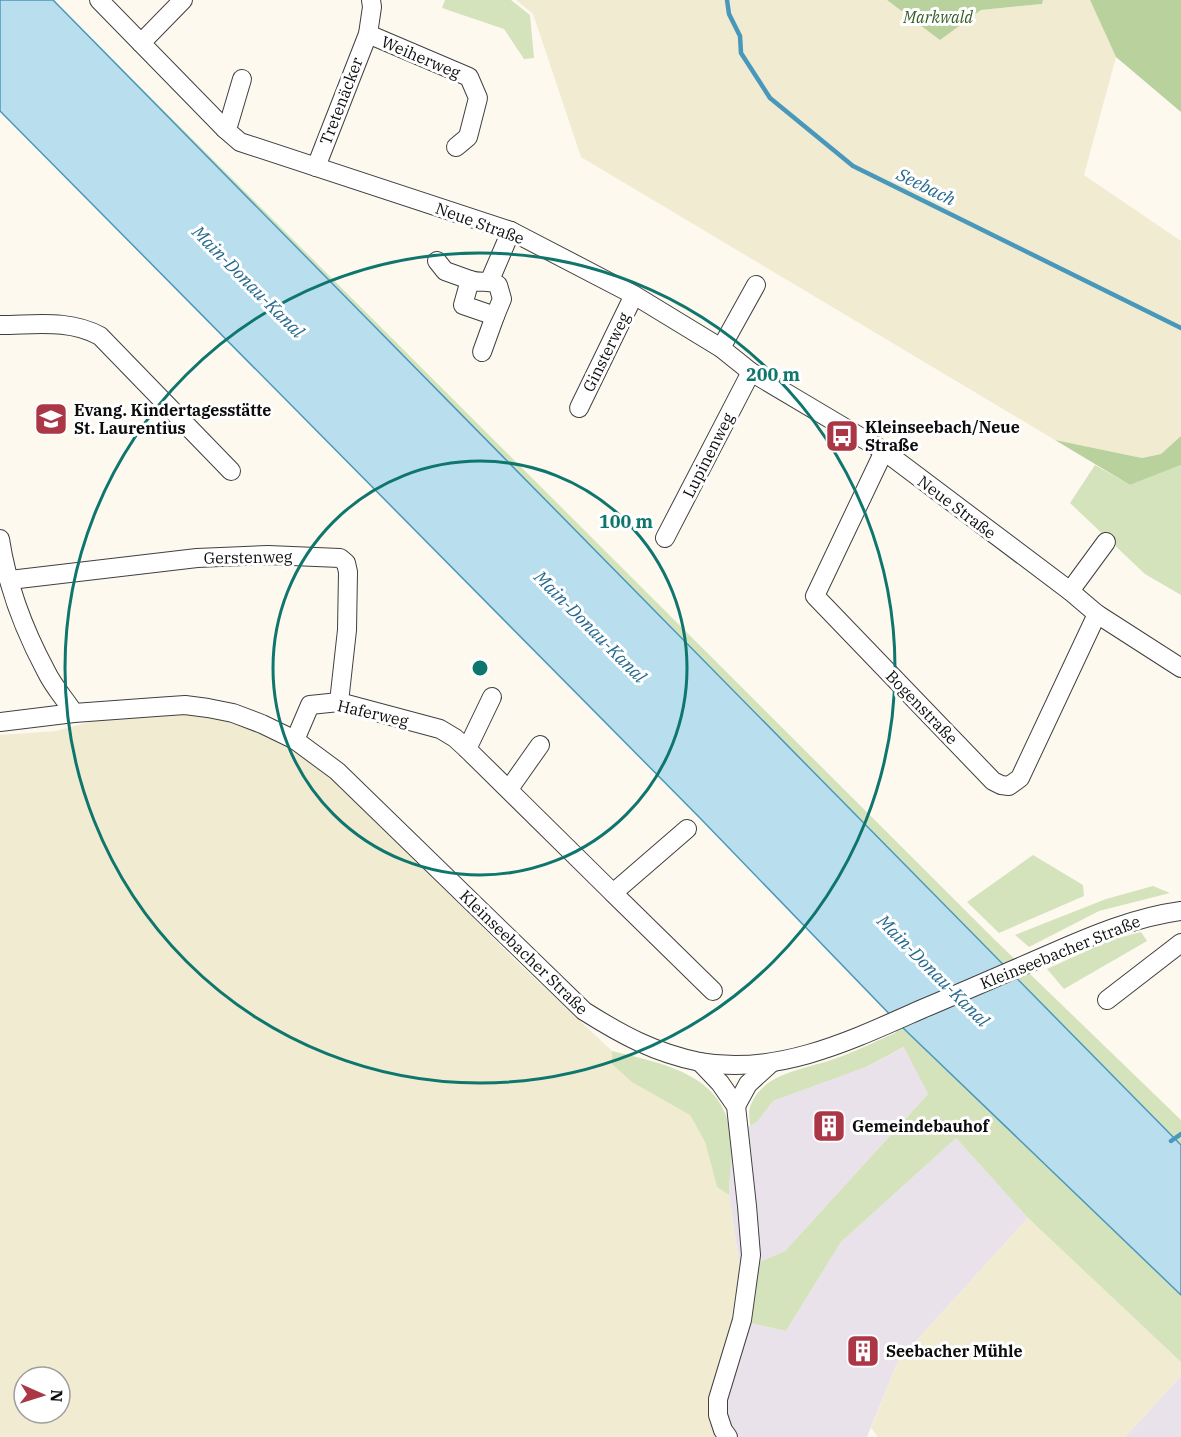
<svg xmlns="http://www.w3.org/2000/svg" width="1181" height="1437" font-family="'IBM Plex Serif',serif">
  <rect width="100%" height="100%" fill="#fdf9ef"/>
  <!-- industrial -->
  <g fill="#e9e2ea">
    <polygon points="905,1047 928,1094 785,1251 740,1270 729,1195 731,1136 758,1121 773,1101 866,1067"/>
    <polygon points="956,1138 1028,1218 898,1361 867,1437 718,1437 737,1320 786,1331 841,1242"/>
    <polygon points="1181,1376 1181,1437 1125,1437"/>
  </g>
  <!-- farmland -->
  <g fill="#f0ebd1" fill-rule="evenodd">
    <polygon points="516,0 887,0 940,39 981,10 1042,4 1043,0 1090,0 1116,57 1084,175 1181,241 1181,436 1161,454 1142,458 1055,440 581,157 533,14"/>
    <path d="M156 714H185L208 716 260 731 292 748 333 776 515 960 612 1051V1064L690 1115 705 1142 717 1187 729 1195 740 1270 718 1437H0V735L56 731 93 721ZM24 1377H60V1413H24Z"/>
    <polygon points="1028,1218 1181,1362 1181,1376 1125,1437 878,1437 871,1428 898,1361"/>
  </g>
  <!-- green -->
  <g fill="#d4e3bc">
    <polygon points="53,0 998,943 1181,1120 1181,1145"/>
    <polygon points="445,0 511,0 530,15 534,58 524,59 504,29 442,8"/>
    <polygon points="1095,465 1130,485 1181,465 1181,595 1145,574 1070,503"/>
    <polygon points="1033,855 1083,885 1084,896 999,933 967,902"/>
    <polygon points="1153,886 1170,893 1099,911 1029,947 1015,935 1106,899"/>
    <polygon points="1141,932 1147,941 1064,989 1047,969 1110,940"/>
    <path d="M901 1026 1181 1295V1362L1028 1218 956 1138 841 1242 786 1331 737 1320 740 1270 785 1251 928 1094 904 1047 866 1067 773 1101 758 1121 750 1126C750 1120 748 1113 750 1107 762 1073 802 1070 831 1060 853 1053 874 1042 895 1033Z"/>
    <path d="M612 1051C663 1064 723 1073 731 1135 733 1154 729 1176 729 1195L717 1187 705 1142 690 1115 632 1082 612 1064Z"/>
  </g>
  <!-- forest -->
  <g fill="#b9d29d">
    <polygon points="887,0 1043,0 1042,4 981,10 940,40"/>
    <polygon points="1090,0 1181,0 1181,112 1116,57"/>
    <polygon points="1181,436 1181,465 1130,485 1055,440 1142,458 1161,454"/>
  </g>
  <!-- water -->
  <polygon fill="#b9dfee" stroke="#4998bc" stroke-width="1.5" points="0,0 53,0 1181,1145 1181,1295 901,1026 700,818 0,111"/>
  <g fill="none" stroke-linecap="round" stroke-linejoin="round">
    <!-- stream -->
    <g stroke="#4998bc" stroke-width="4.5">
      <polyline points="727,0 729,14 740,36 741,53 770,98 853,166 1181,328"/>
      <polyline points="1171,1141 1181,1134"/>
    </g>
    <defs>
      <g id="minor">
        <polyline points="99,0 225,129 240,142 511,231 634,295 721,348 751,372 884,451 1070,591 1097,614 1181,668"/>
        <polyline points="368,34 469,77 478,98 468,137 456,147"/>
        <polyline points="141,43 183,0"/>
        <polyline points="225,129 229,123 242,79"/>
        <polyline points="316,167 368,34 372,7 371,0"/>
        <polyline points="437,261 445,271 470,280"/>
        <path d="M470 280C481 284 488 279 498 285L502 299 495 316 463 305Z"/>
        <polyline points="490,280 511,231"/>
        <path d="M0 325C35 325 69 319 100 336L231 471"/>
        <polyline points="721,348 756,285"/>
        <polyline points="482,352 495,316"/>
        <polyline points="579,408 634,295"/>
        <polyline points="884,451 815,596 993,781 1001,785 1009,786 1020,778 1097,614"/>
        <polyline points="665,538 751,372"/>
        <path d="M0 539C7 585 24 630 46 671 53 686 65 699 74 713"/>
        <polyline points="10,580 197,558 268,555 340,558 346,563 348,572 347,630 339,702"/>
        <polyline points="1070,591 1106,542"/>
        <path d="M0 722 74 713 156 707 185 705 208 708 233 713 262 724 295 740 337 771 584 1011C622 1035 655 1053 700 1062 778 1076 852 1040 922 1009 965 991 1008 972 1052 953 1093 935 1136 917 1181 911"/>
        <polyline points="295,740 310,705 339,702 440,729 455,738 467,749 613,893 687,829"/>
        <polyline points="467,749 492,697"/>
        <polyline points="509,789 540,745"/>
        <polyline points="613,893 713,991"/>
        <polyline points="1107,1000 1181,943"/>
        <polyline points="700,1062 720,1083 736,1106 747,1206 751,1255 742,1320 718,1399 718,1415 723,1430 728,1437"/>
        <polyline points="736,1106 748,1084 771,1063"/>
      </g>
    </defs>
    <!-- minor casing -->
    <use href="#minor" stroke="#404040" stroke-width="20"/>
    <!-- minor -->
    <use href="#minor" stroke="#fff" stroke-width="18"/>
  </g>
  <!-- distance rings -->
  <g fill="none" stroke="#0f766e" stroke-width="3">
    <circle cx="480" cy="668" r="207"/>
    <circle cx="480" cy="668" r="415"/>
  </g>
  <!-- icons -->
  <defs>
    <symbol id="school-square" viewBox="-11 -11 22 22"><rect x="-9" y="-9" width="18" height="18" rx="4" fill="#ab3646" stroke="#fff"/><path d="M0-5L7-2L0 1L-7-2ZM-4 1L0 2.5L4 1V4Q0 6-4 4Z" fill="#fff"/></symbol>
    <symbol id="bus-square" viewBox="-11 -11 22 22"><rect x="-9" y="-9" width="18" height="18" rx="4" fill="#ab3646" stroke="#fff"/><path d="M-5-6H5V4H4V6H2V4H-2V6H-4V4H-5ZM-3.5-4V0h7V-4ZM-3.5 1.2v1.5H-2V1.2ZM2 1.2v1.5H3.5V1.2Z" fill="#fff"/></symbol>
    <symbol id="building-square" viewBox="-11 -11 22 22"><rect x="-9" y="-9" width="18" height="18" rx="4" fill="#ab3646" stroke="#fff"/><path d="M-4-6H4V6H1V3H-1V6H-4ZM-2.5-4.3h1.7v1.8h-1.7ZM.8-4.3h1.7v1.8H.8ZM-2.5-1h1.7V.8h-1.7ZM.8-1h1.7V.8H.8Z" fill="#fff"/></symbol>
  </defs>
  <g fill-rule="evenodd">
    <use href="#school-square" x="32" y="400" width="38" height="38"/>
    <use href="#bus-square" x="823" y="417" width="38" height="38"/>
    <use href="#building-square" x="810" y="1107" width="38" height="38"/>
    <use href="#building-square" x="844" y="1332" width="38" height="38"/>
  </g>
  <g text-anchor="middle" stroke-width="6" stroke-linejoin="round" paint-order="stroke">
    <!-- park labels -->
    <g font-size="16" font-style="italic" fill="#355c25" stroke="#fff">
      <text x="938" y="23">Markwald</text>
    </g>
    <!-- street labels -->
    <g font-size="16" fill="#0d0d0d" stroke="#fff">
      <text transform="translate(421 57) rotate(23)" y="6">Weiherweg</text>
      <text transform="translate(341 101) rotate(-69)" y="6">Tretenäcker</text>
      <text transform="translate(480 223) rotate(20)" y="6">Neue Straße</text>
      <text transform="translate(606 352) rotate(-64)" y="6">Ginsterweg</text>
      <text transform="translate(708 455) rotate(-63)" y="6">Lupinenweg</text>
      <text transform="translate(957 507) rotate(37)" y="6">Neue Straße</text>
      <text transform="translate(248 557) rotate(-1)" y="6">Gerstenweg</text>
      <text transform="translate(922 707) rotate(46)" y="6">Bogenstraße</text>
      <text transform="translate(373 713) rotate(13)" y="6">Haferweg</text>
      <text transform="translate(524 952) rotate(44)" y="6">Kleinseebacher Straße</text>
      <text transform="translate(1060 952) rotate(-22)" y="6">Kleinseebacher Straße</text>
    </g>
    <!-- poi labels -->
    <g font-size="16" font-weight="bold" fill="#0d0d0d" stroke="#fff" text-anchor="start">
      <text x="74" y="416">Evang. Kindertagesstätte<tspan x="74" dy="18">St. Laurentius</tspan></text>
      <text x="865" y="433">Kleinseebach/Neue<tspan x="865" dy="18">Straße</tspan></text>
      <text x="852" y="1132">Gemeindebauhof</text>
      <text x="886" y="1357">Seebacher Mühle</text>
    </g>
    <!-- water labels -->
    <g font-size="18" font-style="italic" fill="#266a8f" stroke="#fff">
      <text transform="translate(926 187) rotate(26)" y="6">Seebach</text>
      <text transform="translate(248 282) rotate(45)" y="6">Main-Donau-Kanal</text>
      <text transform="translate(590 627) rotate(45)" y="6">Main-Donau-Kanal</text>
      <text transform="translate(933 971) rotate(45)" y="6">Main-Donau-Kanal</text>
    </g>
  </g>
  <circle cx="480" cy="668" r="9" fill="#0f766e" stroke="#fff" stroke-width="3"/>
  <g font-size="18" text-anchor="middle" font-weight="bold" fill="#0f766e" stroke="#fff" stroke-width="6" stroke-linejoin="round" paint-order="stroke">
    <text x="773" y="381">200 m</text>
    <text x="626" y="528">100 m</text>
  </g>
  <!-- north arrow -->
  <g transform="translate(42 1395) rotate(93)"><circle r="28" fill="#ffffff" stroke="#9e9e9e" stroke-width="1.5"/>
  <path d="M0-4.5L10 22L0 15L-10 22Z" fill="#ab3646"/>
  <text y="-9" font-size="16" font-weight="bold" text-anchor="middle" fill="#0d0d0d">N</text>
  </g>
</svg>
